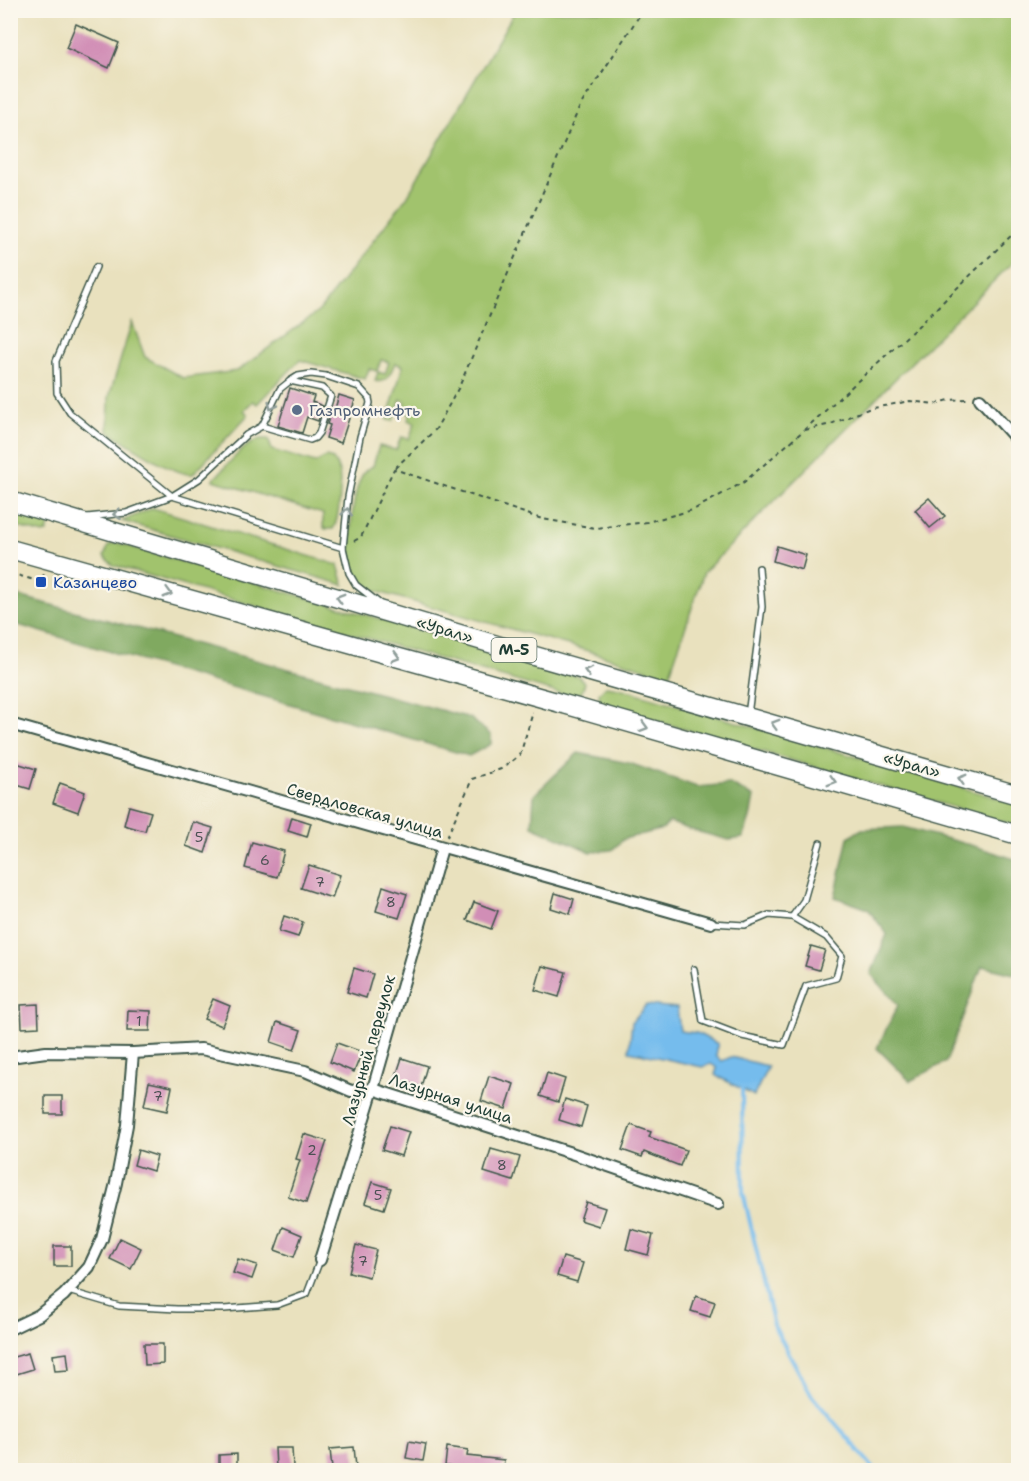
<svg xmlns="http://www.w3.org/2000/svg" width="1029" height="1481" font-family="'Shantell Sans',sans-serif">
  <rect width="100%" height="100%" fill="#fbf7ec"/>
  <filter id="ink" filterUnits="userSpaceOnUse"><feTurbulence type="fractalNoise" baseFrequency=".0167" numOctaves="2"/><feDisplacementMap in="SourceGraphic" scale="12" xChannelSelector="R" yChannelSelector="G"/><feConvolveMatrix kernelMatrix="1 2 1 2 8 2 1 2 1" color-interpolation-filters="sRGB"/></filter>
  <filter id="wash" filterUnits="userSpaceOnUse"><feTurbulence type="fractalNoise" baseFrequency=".008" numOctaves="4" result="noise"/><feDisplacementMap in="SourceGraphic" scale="24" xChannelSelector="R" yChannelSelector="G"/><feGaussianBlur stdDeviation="1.35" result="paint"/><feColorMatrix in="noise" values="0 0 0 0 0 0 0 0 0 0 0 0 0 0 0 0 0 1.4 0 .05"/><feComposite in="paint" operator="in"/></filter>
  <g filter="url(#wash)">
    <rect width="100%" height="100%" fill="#e9e1be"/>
    <!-- green -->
    <g fill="#a1c36d" stroke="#608050" stroke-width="1.5">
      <path d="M515 11H1018V257L911 363 704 572 669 676 572 646 375 591C365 587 358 583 354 573 346 554 352 487 365 471 367 469 371 467 373 466L379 446 396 450 401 437 409 439 415 423 408 420 410 413 403 411 406 402 401 399 393 421 387 420 403 366 395 363C390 373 388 384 375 381L378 372 385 374 389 362 381 360 377 371 369 369 365 379 300 360 257 404 253 401 244 410 248 415 193 474C177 477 124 441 108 431L109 397 132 322 145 357 183 378 237 371 319 311 407 197Z"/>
      <path d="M260 439H268L272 450 315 463 326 457 333 459C336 463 338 468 339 472 341 486 340 518 333 529H325L323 526V514L213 480C226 467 242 445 260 439Z"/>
      <polygon points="153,508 338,565 344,585 122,521"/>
      <polygon points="11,512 46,522 49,526 47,532 43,534 11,525"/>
      <polygon points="117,543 578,676 585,683 581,693 572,697 113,565 104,556 109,545"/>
      <polygon points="606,686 619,688 1018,804 1018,826 612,708 600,702 599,693"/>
    </g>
    <!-- forest -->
    <g fill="#80a960" stroke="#50734a" stroke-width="1.5">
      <polygon points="11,594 470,718 491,735 491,744 469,756 11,623"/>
      <polygon points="578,753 629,763 697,787 730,784 754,797 750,818 743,838 729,840 688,829 669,822 663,829 624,839 612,850 591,852 532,826 534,795"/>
      <polygon points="903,827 974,846 1018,860 1018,975 982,966 946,1062 910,1081 877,1048 898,1005 871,974 887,934 868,909 835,897 848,837 862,829"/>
    </g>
    <!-- water -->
    <polygon fill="#75bced" stroke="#4a7c90" stroke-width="1.5" points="646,1005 677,1008 680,1031 697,1033 718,1044 716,1056 722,1061 731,1057 768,1066 754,1096 715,1075 717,1068 711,1064 702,1067 629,1051 632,1022"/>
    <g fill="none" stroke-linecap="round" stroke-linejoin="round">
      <!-- stream -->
      <polyline stroke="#75bced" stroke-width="4" points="742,1086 743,1192 774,1326 812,1396 875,1470"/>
    </g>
    <g id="blocks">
      <!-- building -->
      <g fill="#d18eb6">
        <polygon points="76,24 119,43 109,68 66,48"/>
        <polygon points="290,388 314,396 312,402 323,406 318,421 307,417 302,433 278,426"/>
        <polygon points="339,395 355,400 341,443 326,438 330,425 327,424 332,409 335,409"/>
        <polygon points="929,498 945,516 930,528 915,510"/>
        <polygon points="777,546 806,555 802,570 773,561"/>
        <polygon points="13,762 36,769 30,789 10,783 10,770"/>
        <polygon points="60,783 85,792 78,812 53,803"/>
        <polygon points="129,806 151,812 145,831 124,825"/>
        <polygon points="292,817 311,823 307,837 288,831"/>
        <polygon points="193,822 213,828 205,853 186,846"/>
        <polygon points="252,842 284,851 277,877 245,868"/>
        <polygon points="309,865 340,875 332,898 301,888"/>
        <polygon points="383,886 407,894 399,918 376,911"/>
        <polygon points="555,893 574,899 570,914 551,908"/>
        <polygon points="474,902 498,911 491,929 467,920"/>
        <polygon points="284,916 303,922 298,937 279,931"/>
        <polygon points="811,946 825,950 819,970 805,966"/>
        <polygon points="542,966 566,972 559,997 535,990"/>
        <polygon points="354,968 373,974 366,998 347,992"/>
        <polygon points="213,999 230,1006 222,1026 204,1019"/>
        <polygon points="38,1004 39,1027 22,1028 21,1005"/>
        <polygon points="128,1010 151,1011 150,1031 127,1031"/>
        <polygon points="277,1022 301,1030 294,1050 271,1042"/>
        <polygon points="337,1043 362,1052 354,1072 330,1062"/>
        <polygon points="402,1058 427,1066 421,1087 395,1079"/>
        <polygon points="547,1073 565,1079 558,1102 540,1096"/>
        <polygon points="489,1076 514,1084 506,1109 481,1101"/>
        <polygon points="149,1082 172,1087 167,1111 144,1106"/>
        <rect x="45" y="1096" width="17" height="18"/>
        <polygon points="565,1099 587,1106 581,1127 559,1120"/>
        <polygon points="631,1125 651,1132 649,1137 686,1150 680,1166 644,1152 642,1157 622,1150"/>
        <polygon points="390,1126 409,1132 401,1156 382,1150"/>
        <polygon points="304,1134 327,1141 306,1203 288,1197 300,1160 296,1159"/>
        <polygon points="491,1149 520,1157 513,1181 484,1172"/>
        <polygon points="138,1150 157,1156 153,1171 134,1165"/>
        <polygon points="372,1182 391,1188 384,1209 365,1203"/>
        <polygon points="586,1202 605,1208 599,1226 580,1220"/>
        <polygon points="283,1227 302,1235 294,1257 275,1250"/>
        <polygon points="631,1229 653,1235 648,1255 626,1249"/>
        <polygon points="120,1238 141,1248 131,1269 110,1259"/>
        <polygon points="356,1245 376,1250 369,1277 349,1272"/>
        <rect x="54" y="1246" width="17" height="20"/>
        <polygon points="563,1257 583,1263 577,1282 557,1276"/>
        <polygon points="238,1259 257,1265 252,1279 233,1273"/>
        <polygon points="696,1296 715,1302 710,1317 691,1311"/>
        <polygon points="144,1344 163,1344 163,1364 145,1365"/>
        <polygon points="28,1353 33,1369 10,1376 10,1358"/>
        <polygon points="67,1353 69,1370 55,1371 53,1355"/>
        <polygon points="409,1441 426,1444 423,1461 406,1458"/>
        <polygon points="354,1447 356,1467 332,1469 330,1449"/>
        <polygon points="447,1447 468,1450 467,1456 504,1460 503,1470 481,1470 445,1466"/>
        <polygon points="275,1448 292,1448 293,1467 276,1468"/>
        <polygon points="237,1454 237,1470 219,1470 219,1455"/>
      </g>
    </g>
  </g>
  <g filter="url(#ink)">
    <use href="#blocks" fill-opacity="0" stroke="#3d5649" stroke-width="1.5"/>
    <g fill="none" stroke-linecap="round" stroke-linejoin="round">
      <defs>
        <g id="service">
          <polyline points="96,267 56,361 57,393 70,413 172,496 343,548"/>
          <polyline points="262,426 310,440 315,438 319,433 331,396 322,388 290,381"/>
          <polyline points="87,517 126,513 172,496 199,479 246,435 262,426 280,389 290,381 298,376 311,374 326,376 359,387 369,398 370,403 360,437 348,497 343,548 349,573 356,585 379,603"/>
          <polyline points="748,715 762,607 759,568"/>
          <polyline points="711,923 745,925 769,915 792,917 804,900 820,843"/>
          <polyline points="694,969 703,1021 742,1036 784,1045 806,986 836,978 842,956 826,937 792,917"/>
          <polyline points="68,1291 119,1306 177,1309 224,1309 277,1305 307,1294 320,1260"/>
        </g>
        <g id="minor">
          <polyline points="980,399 1018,441"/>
          <polyline points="10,724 711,923"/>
          <polyline points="10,1057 46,1052 133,1053 201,1049 305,1071 351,1091 373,1089 574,1154 718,1204"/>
          <polyline points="320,1260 373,1089 442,848"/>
          <polyline points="10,1329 39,1315 64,1295 89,1267 102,1239 116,1183 127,1125 133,1053"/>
        </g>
        <g id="primary">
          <polyline points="10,501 500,646 1018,795"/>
          <polyline points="10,549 585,710 1018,835"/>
        </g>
      </defs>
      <!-- service casing -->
      <use href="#service" stroke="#3d5649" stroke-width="8"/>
      <!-- minor casing -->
      <use href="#minor" stroke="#3d5649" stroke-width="14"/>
      <!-- primary casing -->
      <use href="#primary" stroke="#3d5649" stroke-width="21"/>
      <!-- path -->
      <g stroke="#3d5649" stroke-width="2" stroke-dasharray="4.5 4.5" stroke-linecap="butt">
        <polyline points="805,430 831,424 868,409 910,401 935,404 949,400 968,399"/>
        <polyline points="395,468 436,429 459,387 580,106 643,10"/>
        <polyline points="354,541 361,537 394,469 542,519 596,528 647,522 693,510 744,482 803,431 917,327 1018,229"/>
        <polyline points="10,573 41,582 44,574"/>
        <polyline points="447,837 472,779 501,769 520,755 533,712"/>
      </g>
      <!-- service -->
      <use href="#service" stroke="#fff" stroke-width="5"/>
      <!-- minor -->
      <use href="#minor" stroke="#fff" stroke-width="10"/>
      <!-- primary -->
      <use href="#primary" stroke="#fff" stroke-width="18"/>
    </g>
    <!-- one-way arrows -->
    <defs><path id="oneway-chevron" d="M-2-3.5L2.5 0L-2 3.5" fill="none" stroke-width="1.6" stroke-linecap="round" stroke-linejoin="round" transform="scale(1.5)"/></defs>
    <g stroke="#8f9e9a">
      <use href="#oneway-chevron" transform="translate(272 406) rotate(116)"/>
      <use href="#oneway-chevron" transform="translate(347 512) rotate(-84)"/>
      <use href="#oneway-chevron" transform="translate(117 514) rotate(173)"/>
      <use href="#oneway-chevron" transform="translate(168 593) rotate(16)"/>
      <use href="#oneway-chevron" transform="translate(340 598) rotate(-164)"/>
      <use href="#oneway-chevron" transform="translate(396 657) rotate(16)"/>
      <use href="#oneway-chevron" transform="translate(588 671) rotate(-164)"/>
      <use href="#oneway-chevron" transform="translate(775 724) rotate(-164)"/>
      <use href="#oneway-chevron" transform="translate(644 727) rotate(16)"/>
      <use href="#oneway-chevron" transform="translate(962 779) rotate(-164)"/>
      <use href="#oneway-chevron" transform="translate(832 781) rotate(16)"/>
    </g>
  </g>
  <!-- markers -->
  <circle fill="#5c6f8a" stroke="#fbf7ec" stroke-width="2" cx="297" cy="410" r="6"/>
  <rect fill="#1a4fb4" stroke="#fbf7ec" stroke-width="2" x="35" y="576" width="12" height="12" rx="3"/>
  <g text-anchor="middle" stroke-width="4.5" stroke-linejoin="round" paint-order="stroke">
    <!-- number labels -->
    <g font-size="14" fill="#4c5154">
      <text x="199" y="842">5</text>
      <text x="265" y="865">6</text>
      <text x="320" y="887">7</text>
      <text x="391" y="907">8</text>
      <text x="139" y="1026">1</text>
      <text x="158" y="1101">7</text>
      <text x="312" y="1155">2</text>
      <text x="502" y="1170">8</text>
      <text x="378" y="1200">5</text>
      <text x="363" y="1266">7</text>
    </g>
    <!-- shield labels -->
    <rect fill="#fbf7ec" stroke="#61756b" stroke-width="1.5" x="491.5" y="638" width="45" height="24" rx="4.5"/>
    <g font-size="15" font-weight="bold" fill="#1f3d34">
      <text x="514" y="655">М-5</text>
    </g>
    <!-- service labels -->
    <g font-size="16" fill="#4e5e75" stroke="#fbf7ec" text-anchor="start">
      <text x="309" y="416">Газпромнефть</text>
    </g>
    <!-- transit labels -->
    <g font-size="16" fill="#164399" stroke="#fbf7ec" text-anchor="start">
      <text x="53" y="588">Казанцево</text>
    </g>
    <!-- street labels -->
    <g font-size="16" fill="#1f3d34" stroke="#fbf7ec">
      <text transform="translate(445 629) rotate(17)" y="6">«Урал»</text>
      <text transform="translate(912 764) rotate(16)" y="6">«Урал»</text>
      <text transform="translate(365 810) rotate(16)" y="6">Свердловская улица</text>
      <text transform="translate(368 1050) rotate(-74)" y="6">Лазурный переулок</text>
      <text transform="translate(451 1098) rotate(18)" y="6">Лазурная улица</text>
    </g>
  </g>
  <!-- margin -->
  <rect width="1029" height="1481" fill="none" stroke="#fbf7ec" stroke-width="36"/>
</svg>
